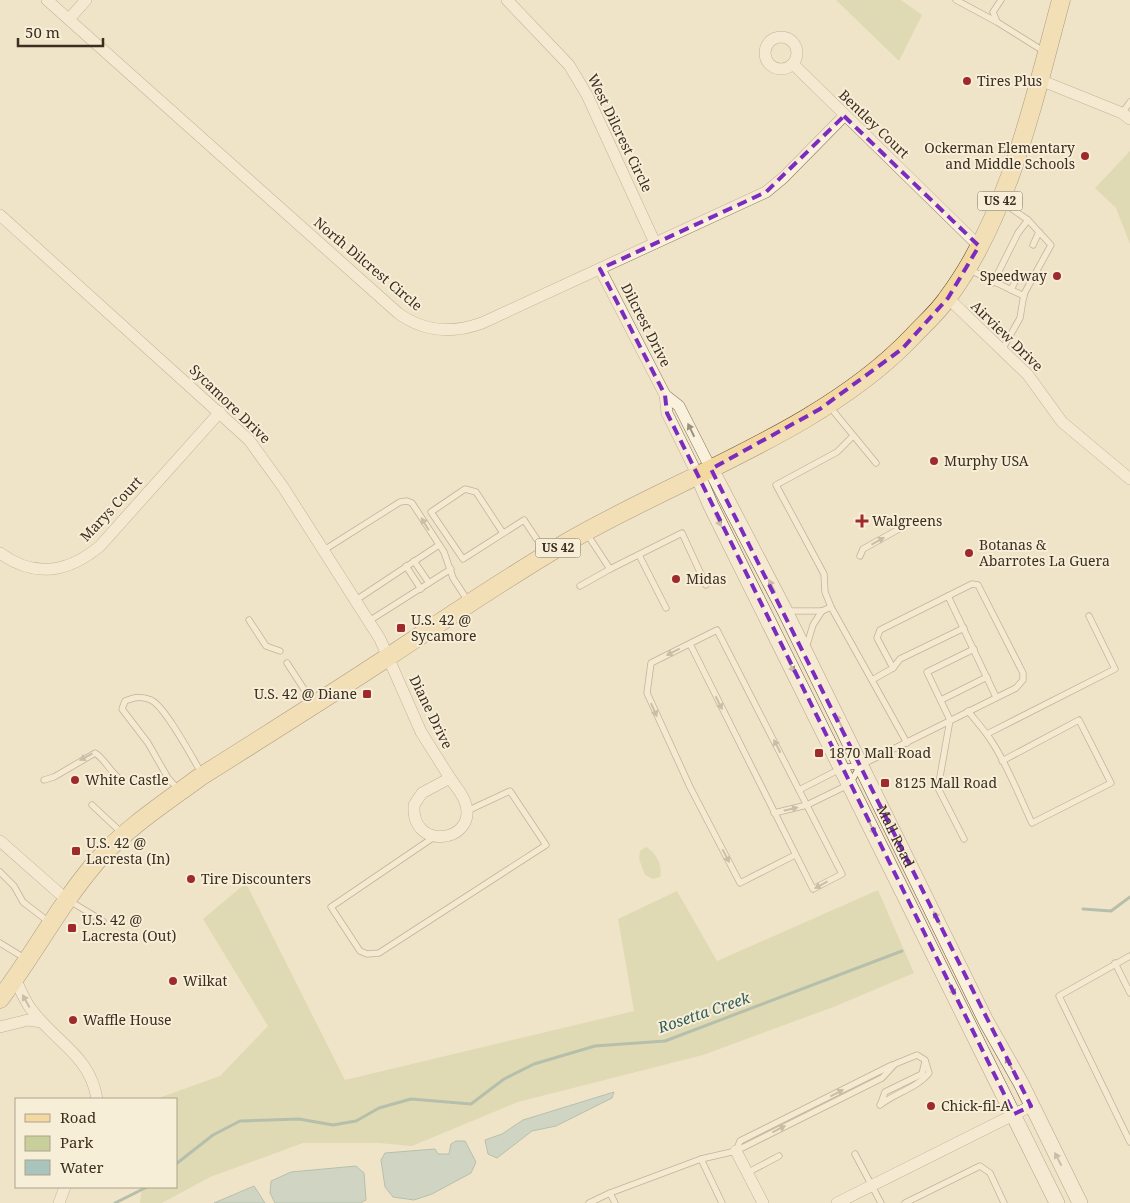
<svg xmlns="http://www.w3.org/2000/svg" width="1130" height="1203" font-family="'Noto Serif',serif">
  <rect width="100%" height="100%" fill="#f0e4c8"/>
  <!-- green -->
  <g fill="#c9cf9b">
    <polygon points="836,0 901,0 922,15 899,61"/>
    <polygon points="1130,151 1130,244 1116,208 1095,188"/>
    <path d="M646 847C656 852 663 866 660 877L653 879 645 875 639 859 640 851Z"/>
    <polygon points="246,883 345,1080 634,1011 618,919 677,891 717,961 878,890 914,973 836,1006 703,1055 518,1102 412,1146 378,1143 303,1143 210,1177 162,1203 140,1203 142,1187 176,1187 176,1099 156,1099 220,1076 268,1026 203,919"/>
  </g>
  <!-- water -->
  <g fill="#a9c4bc" stroke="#6f938a">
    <polygon points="614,1092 612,1098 556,1126 532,1131 497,1158 488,1154 485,1140 502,1134 523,1120"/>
    <polygon points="456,1141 465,1141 476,1162 471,1173 432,1194 414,1200 393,1197 385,1187 381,1160 385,1153 435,1149 438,1154 449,1154 451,1144"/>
    <polygon points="356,1166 364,1173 366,1200 360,1203 275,1203 270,1193 271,1181 291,1172"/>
    <polygon points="254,1186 265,1203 214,1203"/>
  </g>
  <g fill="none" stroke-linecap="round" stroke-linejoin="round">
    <!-- stream -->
    <g stroke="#6f938a" stroke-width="3">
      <polyline points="1083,909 1111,911 1130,897"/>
      <polyline points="176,1164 213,1135 240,1121 299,1119 333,1125 356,1121 379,1108 411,1099 471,1104 504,1079 534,1064 595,1046 665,1041 902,951"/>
      <polyline points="115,1203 147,1187"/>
    </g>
    <defs>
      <g id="service">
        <polyline points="956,0 997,22"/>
        <polyline points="1001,0 993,12 997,22 1045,52"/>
        <polyline points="1122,113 1130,102"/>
        <polyline points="1002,202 1028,220 1051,245 1024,294 1020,318 1002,350"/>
        <polyline points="1033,245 1039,232"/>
        <polyline points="970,270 1024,296"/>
        <polyline points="993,283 1018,233 1028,220"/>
        <polyline points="1011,290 1018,275"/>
        <polyline points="830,407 876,463"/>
        <polyline points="853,436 837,452 776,485 824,574 825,592 831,607 907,743"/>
        <polyline points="503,533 476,492 465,489 431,512 463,559 524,520 546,553"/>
        <polyline points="587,534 610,569 682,533 706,585"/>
        <polyline points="324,550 400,502 407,501 412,503 444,552 453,578 468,601"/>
        <polyline points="639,555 666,608"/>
        <polyline points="860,556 863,549 899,529"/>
        <polyline points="414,561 429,583"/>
        <polyline points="406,566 421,589"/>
        <polyline points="580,586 610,569"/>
        <polyline points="948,596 996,697"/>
        <polyline points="356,600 439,545"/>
        <polyline points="786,611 822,611 831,607"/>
        <polyline points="249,620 266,646 280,651"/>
        <polyline points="369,621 451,569"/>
        <polyline points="690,644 813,889 842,874 717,630 651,663 647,693 690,787 740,883 795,855"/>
        <polyline points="806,648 813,625 822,611"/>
        <polyline points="287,663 313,703"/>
        <polyline points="893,668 900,659 964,628"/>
        <polyline points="941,700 987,677"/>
        <path d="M968 711C976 721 985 731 992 742 1008 766 1019 796 1032 823L1111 783 1079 720 1002 761"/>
        <polyline points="987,734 1115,669 1089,616"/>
        <path d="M44 780 54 777 95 753C103 757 111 773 121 780"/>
        <path d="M179 790 168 778 148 743 122 709 125 701C135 697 142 696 151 700 165 706 193 759 202 774"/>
        <polyline points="799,790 842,768 861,765 871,760 1016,688 1023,680 1023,673 978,585 972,584 880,630 877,638 893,668 872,680"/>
        <polyline points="92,805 123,834"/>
        <polyline points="774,813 807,805 850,784 860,766"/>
        <polyline points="434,837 331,907 360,951 367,954 379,953 546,845 510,791 467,811"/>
        <polyline points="964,839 938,788 950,720 927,672 974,649"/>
        <polyline points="0,872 14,886 23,902 49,922"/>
        <polyline points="68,900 103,921"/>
        <polyline points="0,943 26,959"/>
        <polyline points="1130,956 1059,996 1130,1142"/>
        <polyline points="1115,963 1130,993"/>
        <polyline points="881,1103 885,1092 922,1074 925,1061"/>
        <polyline points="736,1151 740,1141 892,1065"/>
        <polyline points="855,1154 881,1203"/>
        <polyline points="701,1159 722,1203"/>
        <polyline points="747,1173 779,1156"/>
        <polyline points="610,1193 615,1203"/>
        <path d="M589 1203 610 1193 701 1159 736 1151 882 1078 895 1064 917 1055 925 1060 929 1073C917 1088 895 1093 880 1105"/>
        <polyline points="905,1203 980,1166 990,1173 1004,1203"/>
      </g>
      <g id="minor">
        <path d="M47 0 398 313C424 332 452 334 482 323L766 192 783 178 844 116"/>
        <polyline points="507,0 569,65 587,95 655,243"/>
        <polyline points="69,19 86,0"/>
        <circle cx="781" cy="53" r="16"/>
        <polyline points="793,64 979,246"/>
        <polyline points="1040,80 1122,113 1130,119"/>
        <polyline points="0,215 249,440 283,487 380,639 421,732 450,778"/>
        <polyline points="600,269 665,395 667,413 698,476"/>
        <polyline points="948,298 1028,375 1062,422 1130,479"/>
        <polyline points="665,395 679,406 711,469"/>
        <path d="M0 553C35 579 69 572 100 546L220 412"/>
        <path d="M450 778C455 786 464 795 466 805 476 842 411 852 414 805L422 793Z"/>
        <polyline points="0,841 67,900"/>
        <path d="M15 978C20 989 24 1000 31 1009 55 1042 90 1055 97 1099"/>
        <polyline points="0,1027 28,1020 42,1022"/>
        <polyline points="736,1151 763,1203"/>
        <polyline points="59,1203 65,1187"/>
        <polyline points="837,1203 1031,1106"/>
      </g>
      <g id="secondary">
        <path id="s1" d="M711 469 785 611 986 1021 1021 1083 1080 1203"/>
        <polyline points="698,476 711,506 1057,1203"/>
      </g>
      <path id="primary" d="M0 999C34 954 60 904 97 861 126 828 165 803 200 777 262 738 324 699 385 659 444 620 503 580 564 544 676 478 823 431 913 336 924 324 937 313 946 300 1009 217 1034 99 1061 0"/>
    </defs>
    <!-- service casing -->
    <use href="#service" stroke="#8d765c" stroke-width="7"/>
    <!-- minor casing -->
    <use href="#minor" stroke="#8d765c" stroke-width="12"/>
    <!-- secondary casing -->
    <use href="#secondary" stroke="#6f573f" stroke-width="16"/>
    <!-- primary casing -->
    <use href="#primary" stroke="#5b4430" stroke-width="19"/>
    <!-- service -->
    <use href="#service" stroke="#faf1dc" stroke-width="5.5"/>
    <!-- minor -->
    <use href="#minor" stroke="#faf1dc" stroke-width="11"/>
    <!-- secondary -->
    <use href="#secondary" stroke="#faf1dc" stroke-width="15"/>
    <!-- primary -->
    <use href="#primary" stroke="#f3d9a0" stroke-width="18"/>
  </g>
  <!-- one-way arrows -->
  <defs><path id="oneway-solid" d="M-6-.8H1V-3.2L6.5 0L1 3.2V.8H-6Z" transform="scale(1.25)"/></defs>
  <g fill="#9c907e">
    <use href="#oneway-solid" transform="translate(691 430) rotate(-116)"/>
    <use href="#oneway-solid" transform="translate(718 520) rotate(63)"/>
    <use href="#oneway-solid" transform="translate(425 524) rotate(-122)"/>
    <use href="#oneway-solid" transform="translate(878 541) rotate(-29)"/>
    <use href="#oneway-solid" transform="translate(772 586) rotate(-117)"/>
    <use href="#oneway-solid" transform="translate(673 652) rotate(153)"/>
    <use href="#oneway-solid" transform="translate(791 666) rotate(64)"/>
    <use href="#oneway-solid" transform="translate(719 703) rotate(63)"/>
    <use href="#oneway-solid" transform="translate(654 710) rotate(66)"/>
    <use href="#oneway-solid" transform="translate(839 721) rotate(-116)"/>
    <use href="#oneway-solid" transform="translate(777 746) rotate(-117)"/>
    <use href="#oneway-solid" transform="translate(86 757) rotate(152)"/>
    <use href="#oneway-solid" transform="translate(791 809) rotate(-13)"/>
    <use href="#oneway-solid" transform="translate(872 828) rotate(64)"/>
    <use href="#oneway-solid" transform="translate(726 856) rotate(62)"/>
    <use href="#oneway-solid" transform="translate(821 885) rotate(152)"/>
    <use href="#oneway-solid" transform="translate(937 918) rotate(-116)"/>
    <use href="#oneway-solid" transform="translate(952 989) rotate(64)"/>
    <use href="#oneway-solid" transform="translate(26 1001) rotate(-119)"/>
    <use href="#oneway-solid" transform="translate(1009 1063) rotate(-119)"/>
    <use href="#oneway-solid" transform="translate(837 1093) rotate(-27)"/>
    <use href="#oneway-solid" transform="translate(779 1129) rotate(-27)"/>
    <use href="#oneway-solid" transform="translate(1058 1159) rotate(-117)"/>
  </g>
  <!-- marked area -->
  <path d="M0 0H1130V1203H0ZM844 116 979 246 948 298 902 349 820 409 711 469 1031 1106 1014 1114 667 413 665 395 600 269 766 192Z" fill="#f0e4c8" fill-opacity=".55" fill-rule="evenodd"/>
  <path fill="none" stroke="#7b2cbf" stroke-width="4" stroke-dasharray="10 6" stroke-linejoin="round" d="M844 116 979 246 948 298 902 349 820 409 711 469 1031 1106 1014 1114 667 413 665 395 600 269 766 192Z"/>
  <!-- markers -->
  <g fill="#9e2a2b" stroke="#f7eed8" stroke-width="2">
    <circle cx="967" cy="81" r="5"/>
    <circle cx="1085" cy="156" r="5"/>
    <circle cx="1057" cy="276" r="5"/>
    <circle cx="934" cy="461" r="5"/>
    <path d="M859.5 513.5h5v5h5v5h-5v5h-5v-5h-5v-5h5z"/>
    <circle cx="969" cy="553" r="5"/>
    <circle cx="676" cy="579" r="5"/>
    <rect x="396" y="623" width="10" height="10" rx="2.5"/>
    <rect x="362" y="689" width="10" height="10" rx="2.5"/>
    <rect x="814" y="748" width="10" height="10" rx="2.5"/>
    <circle cx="75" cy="780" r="5"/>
    <rect x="880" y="778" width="10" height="10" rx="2.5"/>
    <rect x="71" y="846" width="10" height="10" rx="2.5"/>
    <circle cx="191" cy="879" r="5"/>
    <rect x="67" y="923" width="10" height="10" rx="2.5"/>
    <circle cx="173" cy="981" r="5"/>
    <circle cx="73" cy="1020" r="5"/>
    <circle cx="931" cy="1106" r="5"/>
  </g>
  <g text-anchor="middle" stroke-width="4" stroke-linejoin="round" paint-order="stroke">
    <!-- shield labels -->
    <g fill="#f7eed8" stroke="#756857" stroke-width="1">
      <rect x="977.5" y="191.5" width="45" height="19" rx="4"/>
      <rect x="535.5" y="538.5" width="45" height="19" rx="4"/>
    </g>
    <g font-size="12" font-weight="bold" fill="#3d2e20">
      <text x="1000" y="205">US 42</text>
      <text x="558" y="552">US 42</text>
    </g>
    <!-- poi labels -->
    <g font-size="14" fill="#3d2e20" stroke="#f7eed8" text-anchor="start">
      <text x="977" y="86">Tires Plus</text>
      <text x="1075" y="153" text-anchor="end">Ockerman Elementary<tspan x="1075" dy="16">and Middle Schools</tspan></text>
      <text x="1047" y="281" text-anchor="end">Speedway</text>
      <text x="944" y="466">Murphy USA</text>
      <text x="872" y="526">Walgreens</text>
      <text x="979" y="550">Botanas &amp;<tspan x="979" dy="16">Abarrotes La Guera</tspan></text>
      <text x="686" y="584">Midas</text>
      <text x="411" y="625">U.S. 42 @<tspan x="411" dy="16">Sycamore</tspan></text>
      <text x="357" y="699" text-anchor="end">U.S. 42 @ Diane</text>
      <text x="829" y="758">1870 Mall Road</text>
      <text x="85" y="785">White Castle</text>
      <text x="895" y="788">8125 Mall Road</text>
      <text x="86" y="848">U.S. 42 @<tspan x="86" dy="16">Lacresta (In)</tspan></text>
      <text x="201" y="884">Tire Discounters</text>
      <text x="82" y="925">U.S. 42 @<tspan x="82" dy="16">Lacresta (Out)</tspan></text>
      <text x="183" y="986">Wilkat</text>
      <text x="83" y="1025">Waffle House</text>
      <text x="941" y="1111">Chick-fil-A</text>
    </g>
    <!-- street labels -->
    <g font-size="14" fill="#3d2e20" stroke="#f7eed8">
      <text transform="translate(874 124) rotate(44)" y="5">Bentley Court</text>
      <text transform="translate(620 133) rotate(64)" y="5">West Dilcrest Circle</text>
      <text transform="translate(368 264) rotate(40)" y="5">North Dilcrest Circle</text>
      <text transform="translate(646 325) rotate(63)" y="5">Dilcrest Drive</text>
      <text transform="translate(1007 336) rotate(44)" y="5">Airview Drive</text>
      <text transform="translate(230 404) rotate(44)" y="5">Sycamore Drive</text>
      <text transform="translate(111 509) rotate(-47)" y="5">Marys Court</text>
      <text transform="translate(431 712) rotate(64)" y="5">Diane Drive</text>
      <text dy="5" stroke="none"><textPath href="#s1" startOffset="411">Mall Road</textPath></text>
    </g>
    <!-- water labels -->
    <g font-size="15" font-style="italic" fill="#2f5d5a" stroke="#f7eed8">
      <text transform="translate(704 1013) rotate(-19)" y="5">Rosetta Creek</text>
    </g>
  </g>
  <!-- legend -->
  <rect x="15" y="1098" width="162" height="90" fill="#f7eed8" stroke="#ada18e"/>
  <rect x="25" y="1114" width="25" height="8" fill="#f3d9a0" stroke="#ada18e"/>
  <text x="60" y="1123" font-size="15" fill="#3d2e20">Road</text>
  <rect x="25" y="1136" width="25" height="15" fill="#c9cf9b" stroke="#ada18e"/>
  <text x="60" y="1148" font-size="15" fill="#3d2e20">Park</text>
  <rect x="25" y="1160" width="25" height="15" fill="#a9c4bc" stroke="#ada18e"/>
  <text x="60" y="1173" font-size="15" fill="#3d2e20">Water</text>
  <!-- scale -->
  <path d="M18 38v8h85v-8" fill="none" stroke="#3d2e20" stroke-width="2.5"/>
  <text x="25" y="38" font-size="15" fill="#3d2e20" stroke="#f7eed8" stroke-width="4" paint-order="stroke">50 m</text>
</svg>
